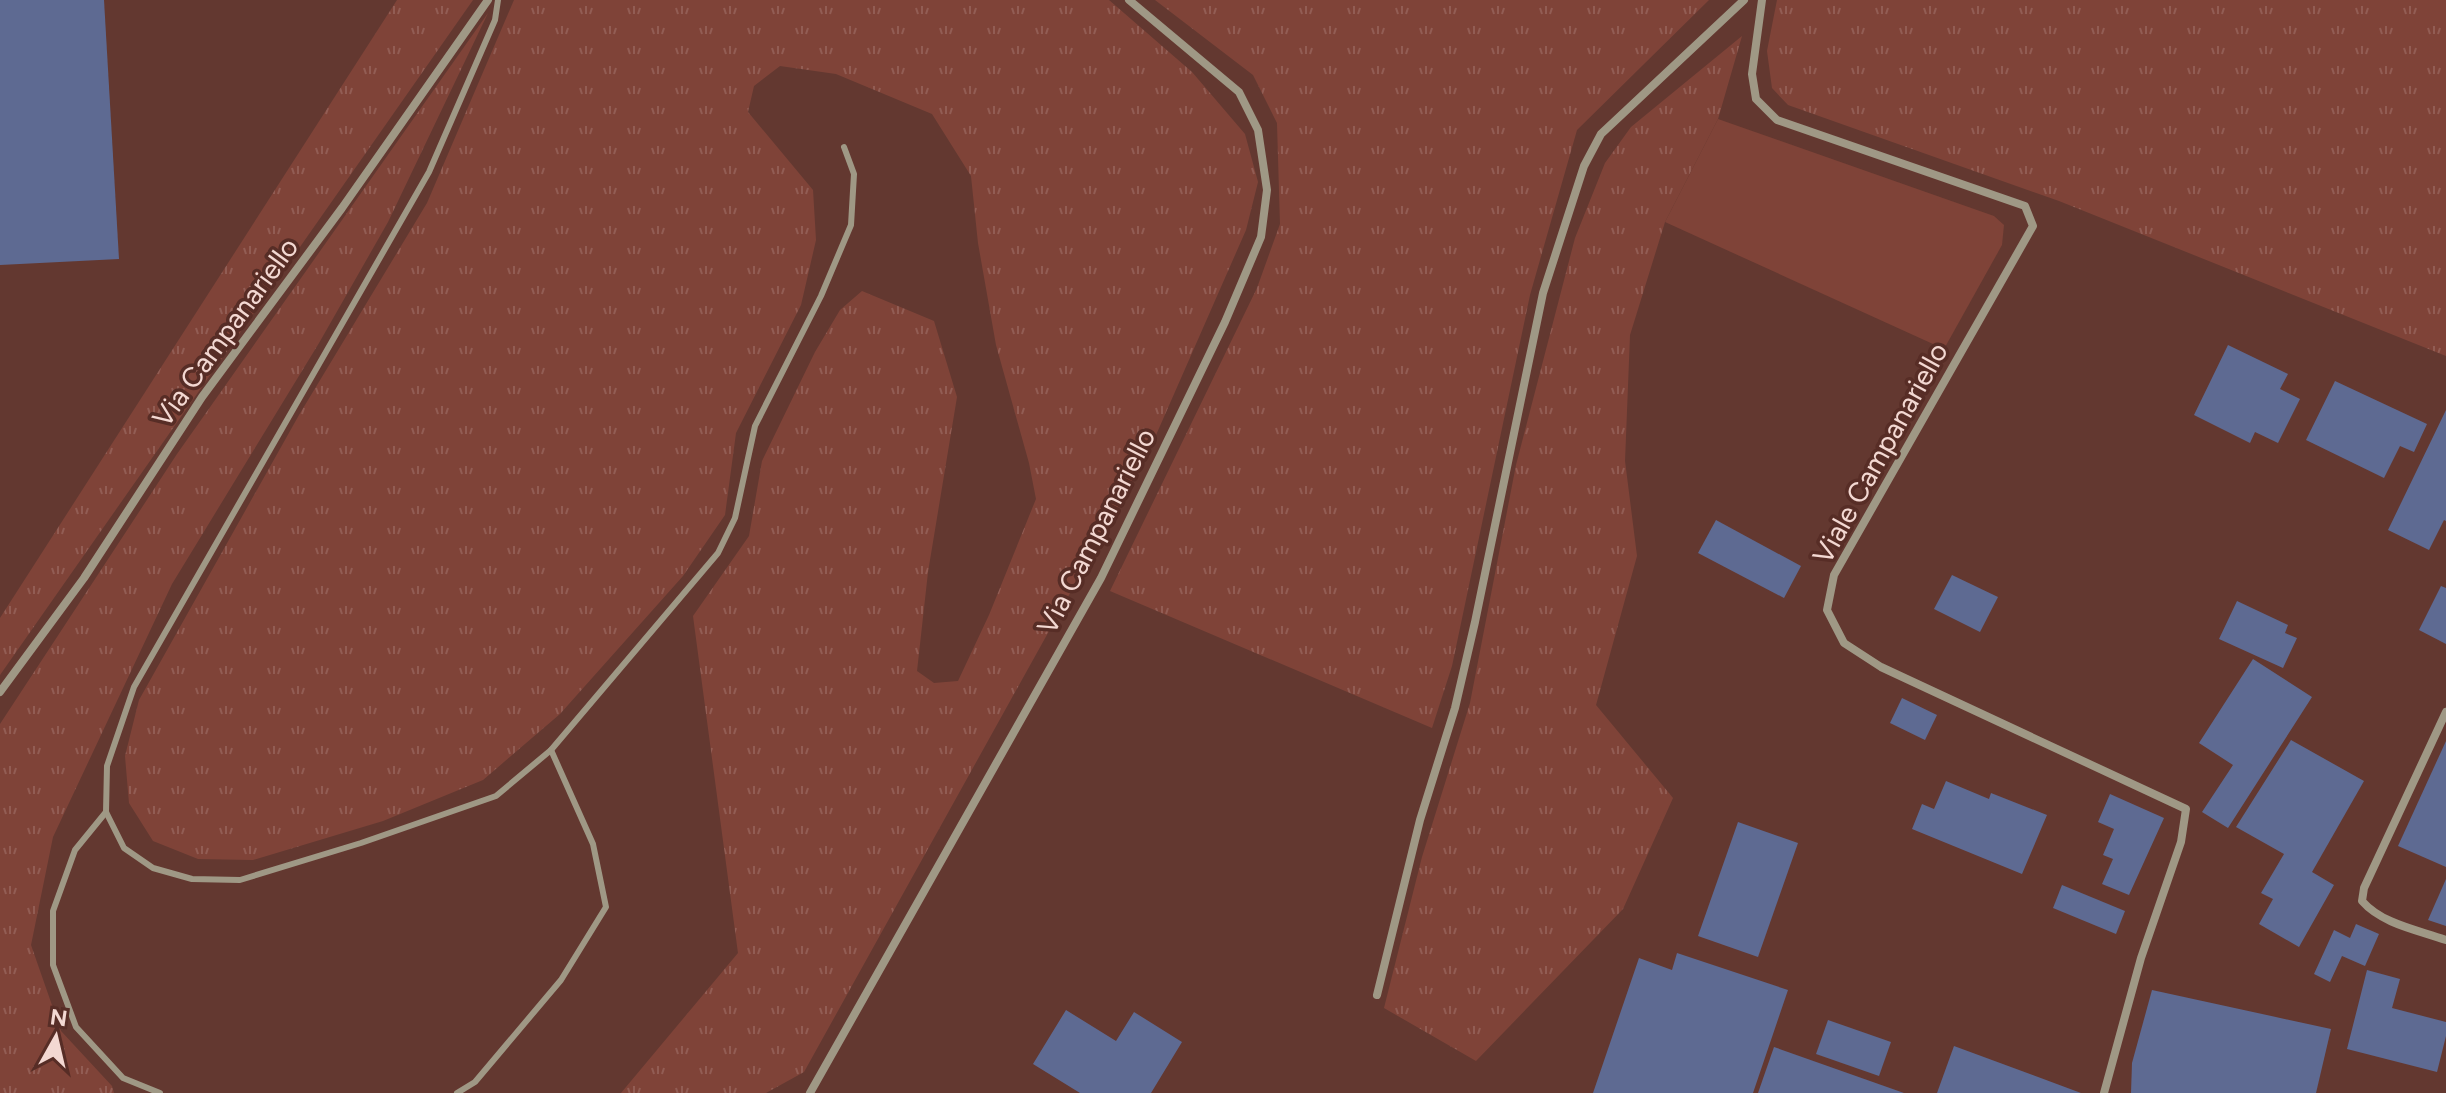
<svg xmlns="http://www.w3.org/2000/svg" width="2446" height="1093" font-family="Figtree,sans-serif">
  <defs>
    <pattern id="grass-tufts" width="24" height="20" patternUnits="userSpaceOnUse" patternTransform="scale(2)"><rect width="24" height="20" fill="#7f4338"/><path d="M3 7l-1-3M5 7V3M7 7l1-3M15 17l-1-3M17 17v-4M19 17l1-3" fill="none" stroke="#925d54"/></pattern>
  </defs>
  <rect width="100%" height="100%" fill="#633830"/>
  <!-- grass -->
  <g fill="url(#grass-tufts)">
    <polygon points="397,0 473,0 0,675 0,618"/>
    <polygon points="514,0 1109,0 1192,72 1245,134 1258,182 1246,230 1149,451 804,1072 766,1093 621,1093 738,953 693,616 749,536 762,461 815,352 840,310 862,291 934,321 957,397 928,572 917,671 934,683 958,681 989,615 1036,499 1029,463 996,345 978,243 971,176 932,114 836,74 780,66 754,86 748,112 813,190 816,240 801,305 736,433 725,515 683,576 560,714 483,780 383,821 253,860 198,859 153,841 129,803 125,756 139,700 299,415 427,203"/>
    <polygon points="1155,0 1709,0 1577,130 1530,295 1452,666 1432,728 1110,591 1257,288 1280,224 1277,123 1253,75"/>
    <polygon points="1777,0 2446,0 2446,356 2059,201 1788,105 1772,88 1767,51"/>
    <polygon points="488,13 388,222 319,343 172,584 53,837 31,945 61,1031 112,1086 114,1093 0,1093 0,724 177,454"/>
    <polygon points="1742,36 1718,119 1665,222 1630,335 1625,461 1637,556 1596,705 1673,798 1623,909 1476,1061 1384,1008 1422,857 1470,703 1516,465 1575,238 1605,163 1631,127"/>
  </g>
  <!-- pitch -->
  <polygon fill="#7f4338" points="1718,119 1994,216 2004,225 2002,245 1944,349 1665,222"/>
  <!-- building -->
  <g fill="#5e6a92">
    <polygon points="0,0 104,0 119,259 0,265"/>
    <polygon points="2228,345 2288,374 2280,389 2300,399 2278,443 2255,432 2250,443 2194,415"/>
    <polygon points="2335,381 2427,424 2414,452 2400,446 2384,478 2306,440"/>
    <polygon points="2446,410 2446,521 2444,520 2429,550 2388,530"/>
    <polygon points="1716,520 1801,566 1784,598 1698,553"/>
    <polygon points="1952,575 1998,597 1980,632 1934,609"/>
    <polygon points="2441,586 2446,588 2446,644 2419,630"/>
    <polygon points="2237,601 2288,625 2285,633 2297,638 2283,668 2219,639"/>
    <polygon points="2253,659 2312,697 2228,828 2202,812 2233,765 2199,743"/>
    <polygon points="1902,698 1937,715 1925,740 1890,723"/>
    <polygon points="2291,740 2364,781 2312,872 2334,885 2299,947 2259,924 2273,899 2261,893 2284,854 2236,827"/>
    <polygon points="2446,741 2446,867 2398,846"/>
    <polygon points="1946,781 1989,799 1991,793 2047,815 2022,874 1912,829 1922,804 1934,809"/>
    <polygon points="2110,794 2164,818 2129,895 2102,884 2113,859 2103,855 2114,829 2098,822"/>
    <polygon points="1738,822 1798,843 1758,957 1698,936"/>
    <polygon points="2446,879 2446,926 2428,920"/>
    <polygon points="2062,885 2125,911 2116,934 2053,908"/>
    <polygon points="2356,924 2379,934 2365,966 2342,956 2330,982 2314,974 2334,930 2350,938"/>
    <polygon points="1677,953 1788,990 1753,1093 1593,1093 1639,958 1672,970"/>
    <polygon points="2367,970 2400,979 2392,1008 2446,1022 2446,1036 2437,1072 2347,1049"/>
    <polygon points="2152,990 2331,1029 2316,1093 2131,1093 2132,1063"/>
    <polygon points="1066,1010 1116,1041 1134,1012 1182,1042 1151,1093 1080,1093 1033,1064"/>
    <polygon points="1828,1020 1891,1042 1879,1076 1816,1054"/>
    <polygon points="1954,1046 2081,1093 1937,1093"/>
    <polygon points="1774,1047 1904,1093 1758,1093"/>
  </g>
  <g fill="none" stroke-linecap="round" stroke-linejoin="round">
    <!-- service -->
    <g stroke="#9f9885" stroke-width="6">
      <polyline points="498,0 495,20 429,172 134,687 107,766 106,812 124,848 153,868 192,879 240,880 361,843 496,796 551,750 718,553 735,518 755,426 821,296 851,225 854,174 844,147"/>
      <polyline points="106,812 75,850 53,911 53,965 76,1027 123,1078 160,1093"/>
      <polyline points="457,1093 475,1082 561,980 606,907 593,844 551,750"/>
    </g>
    <!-- minor -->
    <g stroke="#9f9885" stroke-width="8">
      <polyline points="1762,0 1752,74 1756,99 1777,120 2025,206 2033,226 1834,575 1827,610 1844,643 1881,667 2186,809 2181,842 2141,958 2104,1093"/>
      <polyline points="0,692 84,578 202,397 342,208 488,0"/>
      <path d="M2446 712 2364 888 2362 901C2382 924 2418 930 2446 940"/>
      <polyline points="1377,995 1420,820 1455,708 1475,622 1543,293 1584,166 1601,134 1744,0"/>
      <polyline points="810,1093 1101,578 1225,322 1261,237 1267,190 1258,130 1239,92 1129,0"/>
    </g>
  </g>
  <g text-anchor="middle" stroke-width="7" stroke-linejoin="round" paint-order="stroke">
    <!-- street labels -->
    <g font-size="28" fill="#f3d8d2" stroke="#572d26">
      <text transform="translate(225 332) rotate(-54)" y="10">Via Campanariello</text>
      <text transform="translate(1880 453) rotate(-61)" y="10">Viale Campanariello</text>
      <text transform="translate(1096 531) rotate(-63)" y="10">Via Campanariello</text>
    </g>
  </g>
  <!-- north arrow -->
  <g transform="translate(56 1037) rotate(8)" stroke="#572d26" stroke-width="6" paint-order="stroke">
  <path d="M0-6L14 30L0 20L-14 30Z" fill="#f3d8d2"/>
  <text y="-12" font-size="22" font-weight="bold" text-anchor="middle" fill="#f3d8d2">N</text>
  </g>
</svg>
